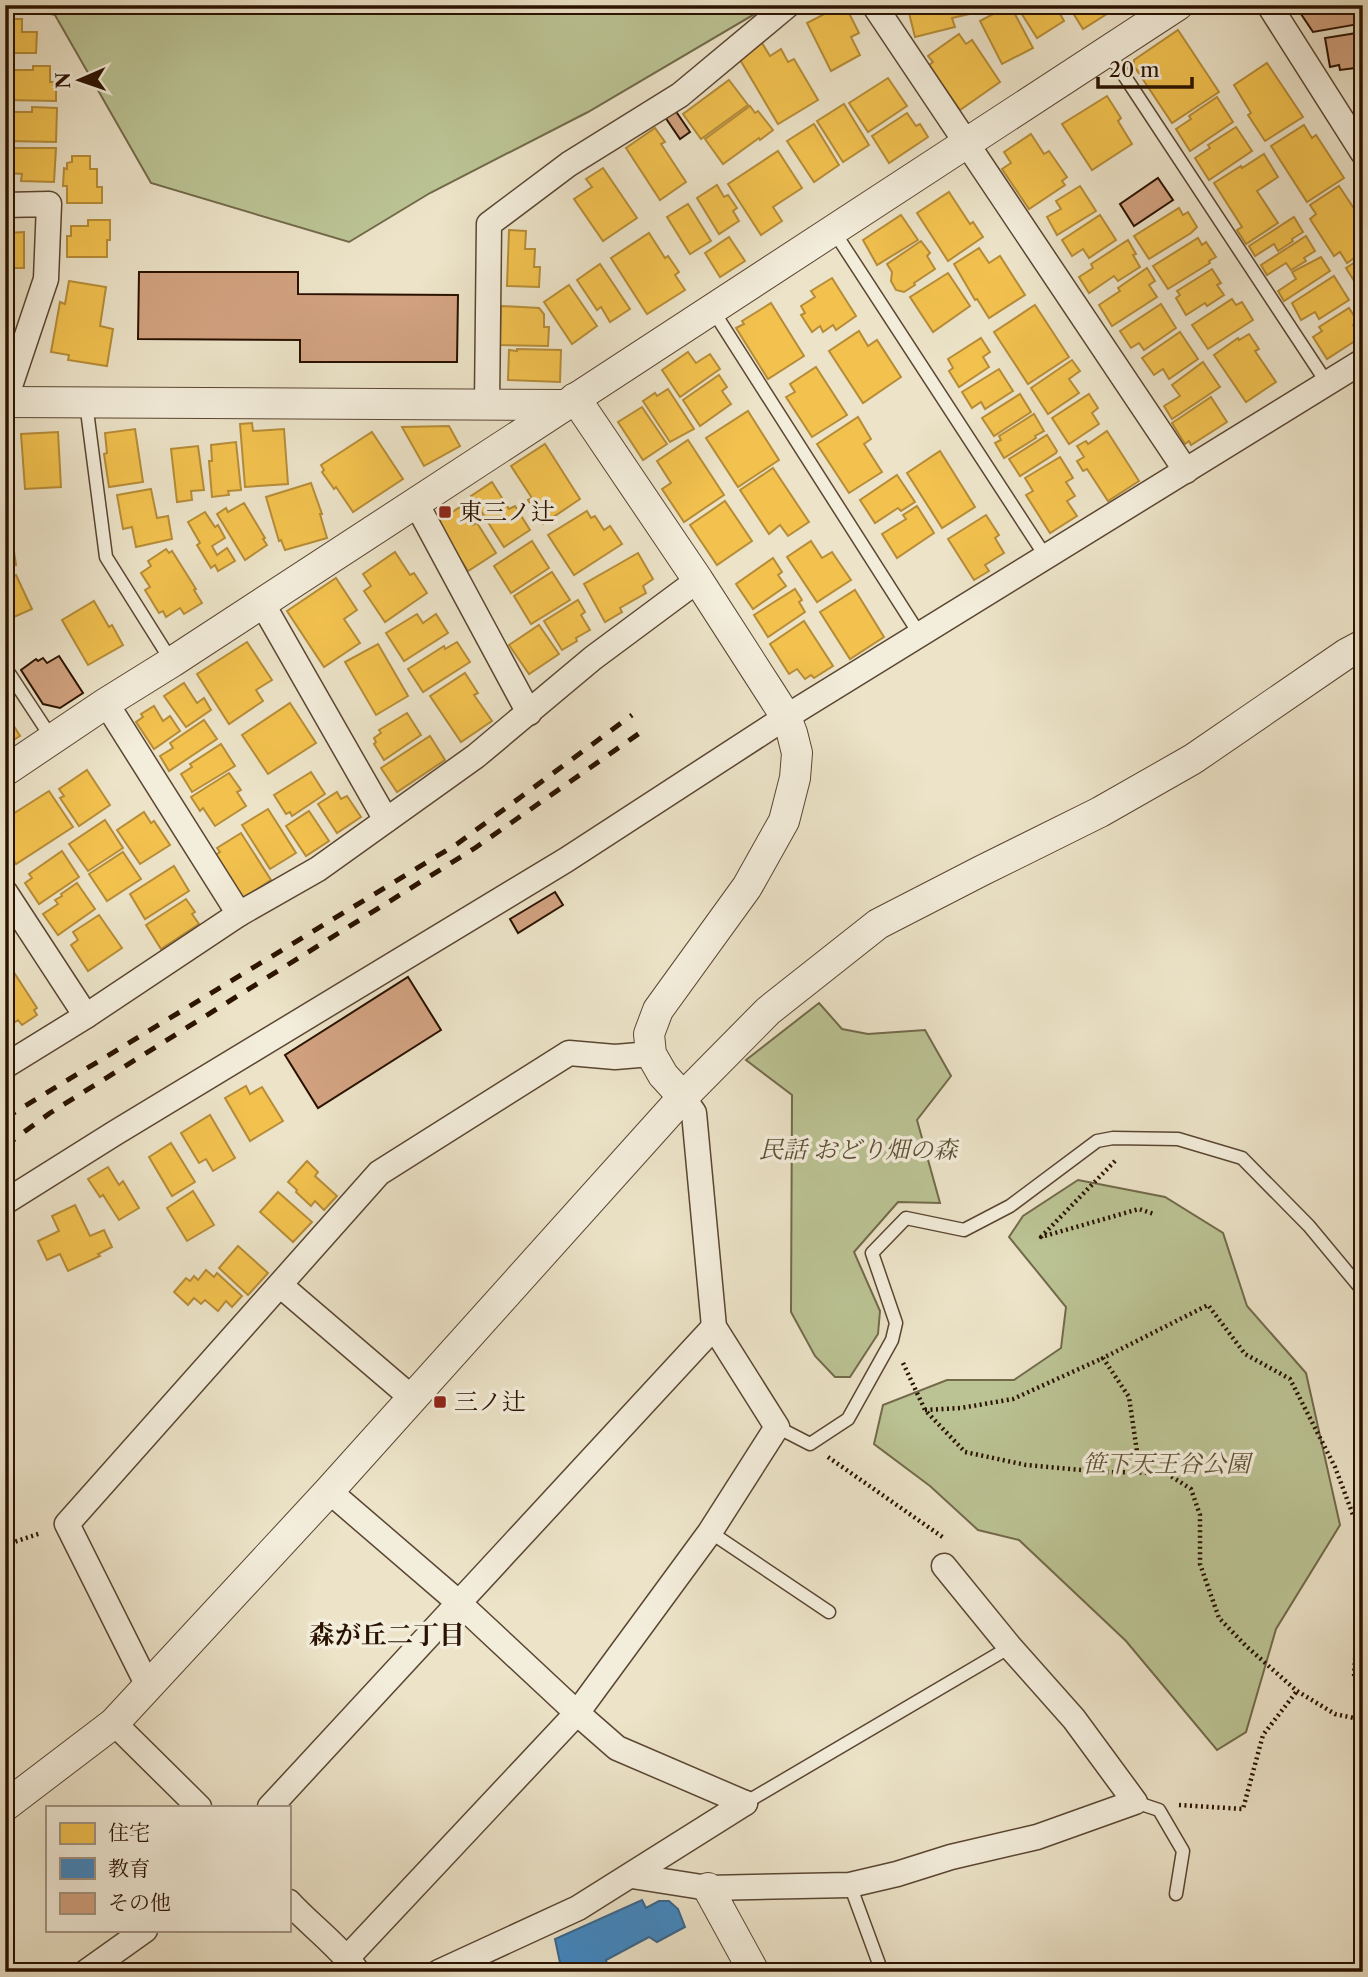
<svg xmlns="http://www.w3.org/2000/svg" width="1368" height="1977" font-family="'Libre Caslon Text','Noto Serif JP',serif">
  <rect width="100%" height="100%" fill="#ece3c8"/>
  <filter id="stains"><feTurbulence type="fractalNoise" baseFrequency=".00286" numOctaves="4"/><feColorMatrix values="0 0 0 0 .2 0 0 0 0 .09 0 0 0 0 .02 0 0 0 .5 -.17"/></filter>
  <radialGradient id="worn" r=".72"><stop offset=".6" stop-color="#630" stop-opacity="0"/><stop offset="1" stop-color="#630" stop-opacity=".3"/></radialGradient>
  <!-- green -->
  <g fill="#bbc394" stroke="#726a4a" stroke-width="2">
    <polygon points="17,5 770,5 588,112 430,193 349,242 151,183 55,15"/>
    <polygon points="819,1003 842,1029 868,1034 925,1030 951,1076 917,1120 940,1203 898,1202 854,1252 880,1311 878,1334 850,1377 835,1377 815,1356 791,1312 792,1095 746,1060"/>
    <polygon points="1078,1180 1165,1197 1223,1233 1247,1306 1306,1373 1340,1525 1276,1629 1246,1732 1217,1750 1126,1641 1019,1540 978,1530 930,1486 874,1444 883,1405 947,1380 1014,1380 1061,1348 1066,1307 1009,1237 1023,1216"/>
  </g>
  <!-- homes -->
  <g fill="#f2c14e" stroke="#b68c37" stroke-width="2">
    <polygon points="907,5 986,5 987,10 952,18 955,27 915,37"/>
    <polygon points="1010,5 1033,48 1002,64 980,21"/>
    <polygon points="1016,5 1055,5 1064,21 1037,38"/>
    <polygon points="1068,5 1121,5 1083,29"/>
    <polygon points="846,7 859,33 851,37 860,55 831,71 807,23 836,8 838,11"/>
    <polygon points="5,13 9,13 9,19 22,19 22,32 37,32 36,53 5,53"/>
    <polygon points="1178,30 1219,92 1172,123 1134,66 1134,60"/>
    <polygon points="959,34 966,44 972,40 1000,82 960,110 929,65 933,62 928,56"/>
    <polygon points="762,43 770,56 781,49 788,62 794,59 818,100 778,124 739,58"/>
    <polygon points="1267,63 1303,117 1265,141 1248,115 1251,113 1234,85"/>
    <polygon points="33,66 50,66 50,82 56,82 56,101 6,100 6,70 33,70"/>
    <polygon points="888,78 907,106 868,132 849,103"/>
    <polygon points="729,80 748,105 701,139 683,114"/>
    <polygon points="1107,96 1121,118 1118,121 1132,144 1092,170 1062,124"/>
    <polygon points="1217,97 1233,122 1190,151 1176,129 1191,119 1189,116"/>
    <polygon points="844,104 869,145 843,162 817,121"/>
    <polygon points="750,106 755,113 758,111 773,130 760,140 759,138 723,164 705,139"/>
    <polygon points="32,107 57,108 56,142 5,141 6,120 14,120 14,112 32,112"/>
    <polygon points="907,113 916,126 920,124 928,137 889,163 872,136"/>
    <polygon points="814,124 839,165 814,182 787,141"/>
    <polygon points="1304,125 1312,138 1316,135 1344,178 1307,202 1271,146"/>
    <polygon points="1236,127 1252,151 1209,180 1195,158 1210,148 1208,145"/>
    <polygon points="655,128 665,142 661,144 686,182 660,200 626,148"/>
    <polygon points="1031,134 1044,154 1049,151 1067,177 1062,181 1065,185 1029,209 1002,169 1011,163 1004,152"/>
    <polygon points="9,148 56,148 54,182 21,181 22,174 9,173"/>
    <polygon points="778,151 802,188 773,207 782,221 761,235 728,184"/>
    <polygon points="1264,154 1278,177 1257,191 1278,223 1246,244 1237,230 1242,227 1214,183 1241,166 1242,168"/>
    <polygon points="72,156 90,156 90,169 97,169 97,187 102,187 102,203 67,203 67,186 63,186 64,168 67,169 67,163 72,162"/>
    <polygon points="603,168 637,218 603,241 574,199 592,187 586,179"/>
    <polygon points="717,185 724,197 728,195 737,208 733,211 739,221 719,234 697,198"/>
    <polygon points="1080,186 1096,211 1057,235 1047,217 1061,209 1056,201"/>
    <polygon points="1339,186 1363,222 1363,229 1361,230 1363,233 1363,252 1347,263 1340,252 1334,256 1310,219 1316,214 1310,205"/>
    <polygon points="949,192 970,224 973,222 983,237 948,261 917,213"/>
    <polygon points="688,204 711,241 690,254 667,217"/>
    <polygon points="1179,208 1183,215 1188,212 1197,227 1191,233 1149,259 1134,236"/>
    <polygon points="901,215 918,240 877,265 863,240"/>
    <polygon points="1100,215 1116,240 1089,258 1083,249 1072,256 1062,240"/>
    <polygon points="1294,217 1303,232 1292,239 1293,241 1278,251 1274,244 1255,256 1249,246"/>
    <polygon points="88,220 110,220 110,240 107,240 107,257 67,257 67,236 71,236 71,226 88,226"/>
    <polygon points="5,229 8,229 7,233 24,232 24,268 5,268"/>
    <polygon points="509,230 526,231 525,249 535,249 534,267 540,267 539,287 507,286"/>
    <polygon points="649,233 665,258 668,256 679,272 675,275 685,290 647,314 611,258"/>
    <polygon points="1306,236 1315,251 1304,258 1306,261 1291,270 1286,263 1267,275 1261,265"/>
    <polygon points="729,237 745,261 720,277 705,253"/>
    <polygon points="1198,238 1202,245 1206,242 1216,257 1209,261 1210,263 1168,289 1153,266"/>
    <polygon points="1128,240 1136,254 1133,255 1140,267 1118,281 1114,276 1089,293 1079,277 1093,268 1091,264"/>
    <polygon points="921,241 930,253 927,256 935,269 914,283 915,285 904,292 896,290 891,281 892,272 887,264"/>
    <polygon points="979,248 989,263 1000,256 1025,295 989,318 977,299 975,300 954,264"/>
    <polygon points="1321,257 1330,271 1284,301 1278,291 1296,279 1292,272"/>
    <polygon points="1363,257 1363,295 1346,268"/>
    <polygon points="600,264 630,309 610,322 601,307 597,310 577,280"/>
    <polygon points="1147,268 1155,281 1149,285 1157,297 1112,326 1099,305 1120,291 1118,288"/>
    <polygon points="1212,269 1221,283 1217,285 1224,295 1207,306 1205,303 1186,315 1176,298 1180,295 1177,291"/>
    <polygon points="948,273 970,306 933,332 910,297"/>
    <polygon points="1334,276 1349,300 1319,319 1315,312 1301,320 1292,303"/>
    <polygon points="832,278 856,316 836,330 833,325 823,332 820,326 812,332 801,315 805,313 801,306 815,297 811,291"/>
    <polygon points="69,281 106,287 100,326 113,329 107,366 68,360 69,355 51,352 60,302 65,304"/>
    <polygon points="569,285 597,326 572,344 544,302"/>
    <polygon points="1232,299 1236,305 1242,302 1253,320 1208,349 1192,325"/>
    <polygon points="771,303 804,356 768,379 736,328 744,324 742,321"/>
    <polygon points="1161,304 1176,328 1144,350 1139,343 1131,348 1120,331"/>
    <polygon points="1035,305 1069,357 1028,384 994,332"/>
    <polygon points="501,306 539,308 544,314 544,327 549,327 548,346 500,345"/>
    <polygon points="1349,308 1358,322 1353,325 1361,337 1327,359 1313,337 1322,331 1319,327"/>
    <polygon points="859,331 868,346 877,340 901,377 863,403 829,351"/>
    <polygon points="1180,332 1198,359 1169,379 1163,369 1154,375 1142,358"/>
    <polygon points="1249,334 1259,349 1255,351 1276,382 1246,402 1214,355 1238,338 1239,340"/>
    <polygon points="981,338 990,352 983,357 989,367 959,387 949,371 953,368 948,359"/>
    <polygon points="517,349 561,350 560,382 508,380 509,350 517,351"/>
    <polygon points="688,352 696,363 710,354 720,369 680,397 662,370"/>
    <polygon points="1072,360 1080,371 1069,379 1079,393 1048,414 1031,388"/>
    <polygon points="1203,362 1220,387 1172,419 1164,406 1180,396 1172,385"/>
    <polygon points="816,367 847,415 812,437 786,397 795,392 790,384"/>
    <polygon points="999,369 1013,391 985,409 981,402 972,408 962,392"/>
    <polygon points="719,375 727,387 722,391 731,404 700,426 683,400"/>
    <polygon points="668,389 694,429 670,442 643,401 655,393 657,396"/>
    <polygon points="1020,394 1031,412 994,436 982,418"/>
    <polygon points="1089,394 1098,408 1092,413 1099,424 1069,444 1052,418"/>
    <polygon points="1211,397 1227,422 1191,445 1189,441 1185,444 1172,423"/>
    <polygon points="642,407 667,444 643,460 618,422"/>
    <polygon points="748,411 779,460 738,487 706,438"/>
    <polygon points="1034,414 1044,431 1035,436 1036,438 1004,458 995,443 1001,440 999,436"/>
    <polygon points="858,417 871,439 864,444 882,472 849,493 817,444"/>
    <polygon points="252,423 253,431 284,429 288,484 245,487 240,424"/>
    <polygon points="449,426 460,446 424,466 402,427"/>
    <polygon points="135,429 143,482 109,487 104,454 107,453 105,433"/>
    <polygon points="1107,431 1139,481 1108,501 1087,469 1083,471 1077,461 1084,457 1077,446 1086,441 1088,444"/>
    <polygon points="58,432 61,487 25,489 21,434"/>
    <polygon points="372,432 403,479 353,512 336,487 334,489 322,472 324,470 321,465"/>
    <polygon points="1047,435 1057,451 1056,453 1020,476 1009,459"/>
    <polygon points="688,440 724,495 684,522 662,489 671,483 657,461"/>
    <polygon points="236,442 241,490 228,491 229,495 212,497 209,461 212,461 211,445"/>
    <polygon points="545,444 580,499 543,524 528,500 532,498 511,466"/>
    <polygon points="198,446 204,490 191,491 192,500 177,502 171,449"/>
    <polygon points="5,447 8,447 14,499 5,500"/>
    <polygon points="940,451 975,507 942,528 907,473"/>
    <polygon points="1060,457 1073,478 1066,482 1075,496 1067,501 1077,516 1050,533 1026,495 1033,491 1025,478"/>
    <polygon points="773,468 809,522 788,536 780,525 769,534 740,490"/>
    <polygon points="897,475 915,502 901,511 898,508 875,523 860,500"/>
    <polygon points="492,482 509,509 515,506 530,530 504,547 471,496"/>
    <polygon points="311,483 322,514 320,514 327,538 285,550 281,540 279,541 266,497"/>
    <polygon points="151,489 157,518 168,516 172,539 136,547 132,527 123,529 117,495"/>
    <polygon points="725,501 752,541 717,565 690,525"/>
    <polygon points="244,503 265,538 263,539 267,545 245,560 217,514 226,508 228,512"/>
    <polygon points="917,506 934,533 897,558 882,534 906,519 903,515"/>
    <polygon points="460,507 472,525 477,523 496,553 468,571 437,522"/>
    <polygon points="8,511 16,565 6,567 7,570 5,571 5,512"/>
    <polygon points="587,511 591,518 595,516 604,530 610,526 622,544 574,575 548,535"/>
    <polygon points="205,512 215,527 218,525 225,538 212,546 217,555 227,548 235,561 218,571 215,565 211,568 197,545 200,543 188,522"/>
    <polygon points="986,515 999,535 995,538 1004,553 985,565 989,571 974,580 948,539"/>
    <polygon points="532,541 549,568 511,593 494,566"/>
    <polygon points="811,541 822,558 832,552 851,580 817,602 787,557"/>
    <polygon points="166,549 169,553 172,551 196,589 194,590 202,603 184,614 180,608 166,617 163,611 159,613 145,590 150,587 141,573 151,566 148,561"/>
    <polygon points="395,552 410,575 414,573 427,593 385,622 364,591 371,586 363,574"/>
    <polygon points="638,553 653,579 643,586 646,593 620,608 622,612 605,622 584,584"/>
    <polygon points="773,558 782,572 778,575 786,586 753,609 736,584"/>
    <polygon points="552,572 570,600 531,624 514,596"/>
    <polygon points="16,575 32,609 5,621 5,580"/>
    <polygon points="336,578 357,610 344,619 360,643 324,667 287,611"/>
    <polygon points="795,589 802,600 799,602 805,612 768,637 754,615"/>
    <polygon points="855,590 884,637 850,659 820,612"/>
    <polygon points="578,600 585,612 581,615 590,630 576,638 577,641 562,650 544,621"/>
    <polygon points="94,601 109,627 112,625 123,645 88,665 62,620"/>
    <polygon points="417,614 423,623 436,614 448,633 404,661 386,633"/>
    <polygon points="804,621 833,666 814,678 811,675 805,679 797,669 789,674 770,644"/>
    <polygon points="539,625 559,654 529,674 509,645"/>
    <polygon points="247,642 272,680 256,690 263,701 229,724 197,674"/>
    <polygon points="457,642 470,662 423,692 408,669 444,646 445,649"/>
    <polygon points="378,644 408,696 376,715 345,662"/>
    <polygon points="465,673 478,693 474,695 492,721 461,742 430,696"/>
    <polygon points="184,683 197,703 204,698 211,710 186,727 164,696"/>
    <polygon points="290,703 316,743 268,774 242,735"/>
    <polygon points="154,706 163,721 170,716 180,731 154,749 136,722 143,717 141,714"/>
    <polygon points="5,712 20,736 5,745"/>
    <polygon points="407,713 421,735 384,760 374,744 376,742 374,738 381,733 379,730"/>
    <polygon points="204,720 217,739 169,771 160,756 173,748 170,743"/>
    <polygon points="430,736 445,760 397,792 381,768"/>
    <polygon points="221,744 235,766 192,792 181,774 192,767 190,764"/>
    <polygon points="87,770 110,805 79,826 60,798 64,796 59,789"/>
    <polygon points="311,772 325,794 292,816 290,812 286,814 274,795"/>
    <polygon points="229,773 241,790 237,792 246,806 215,826 203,808 200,811 191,797"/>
    <polygon points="49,791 73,827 16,864 5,847 5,819"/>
    <polygon points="337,792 341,799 347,796 361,817 337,833 318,804"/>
    <polygon points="268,809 296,853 270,869 242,825"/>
    <polygon points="309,811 329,841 306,856 286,826"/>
    <polygon points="144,812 151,823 154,821 170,845 140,864 117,830"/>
    <polygon points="105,820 123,848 88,871 69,844"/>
    <polygon points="241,833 271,880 242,899 215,855 220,852 217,848"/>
    <polygon points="62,851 79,877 39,904 25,883 32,878 29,874"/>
    <polygon points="123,852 141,879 107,901 89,874"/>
    <polygon points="174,866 189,891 145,919 130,894"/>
    <polygon points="77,883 95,909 58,935 43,914 58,904 55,900 62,896 61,894"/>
    <polygon points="186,899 195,912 192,914 199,924 161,949 146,925"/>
    <polygon points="99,915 122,948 88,971 71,945 78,940 73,932"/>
    <polygon points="13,971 37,1008 34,1010 37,1015 22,1025 18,1020 5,1029 5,977"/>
    <polygon points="246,1086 250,1094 262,1087 283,1121 250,1141 225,1098"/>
    <polygon points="210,1115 235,1158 213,1171 206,1159 199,1163 181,1133"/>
    <polygon points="171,1143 195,1182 172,1196 149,1157"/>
    <polygon points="307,1161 318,1172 315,1176 337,1196 324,1210 315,1201 311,1206 296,1192 297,1190 288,1182"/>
    <polygon points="108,1167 119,1185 123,1181 139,1208 119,1220 103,1195 100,1197 88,1179"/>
    <polygon points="193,1191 214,1225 187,1241 167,1208"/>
    <polygon points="278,1192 312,1222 293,1242 260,1212"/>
    <polygon points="75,1205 90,1236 104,1230 112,1247 98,1254 100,1256 68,1271 60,1254 47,1260 38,1241 59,1231 52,1216"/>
    <polygon points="238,1246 268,1273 248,1295 219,1268"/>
    <polygon points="206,1270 214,1277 217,1273 242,1296 232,1307 226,1301 218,1311 205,1300 201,1304 194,1298 188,1305 174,1292 186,1278 190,1281 194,1276 198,1280"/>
  </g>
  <!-- schools -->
  <polygon fill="#3f88c5" stroke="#39658a" stroke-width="2" points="642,1900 646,1908 659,1901 669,1901 678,1909 685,1927 657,1942 649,1937 606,1960 608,1972 562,1972 555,1939"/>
  <!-- building -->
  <g fill="#d2a280" stroke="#2a1200" stroke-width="2">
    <polygon points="1295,5 1362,5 1359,24 1313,32"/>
    <polygon points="1363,32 1363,67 1340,70 1339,65 1330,67 1325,38"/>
    <polygon points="675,110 690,132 680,139 665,117"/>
    <polygon points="1158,178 1173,200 1134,226 1120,204"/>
    <polygon points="139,272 298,272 298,294 458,295 457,362 300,362 300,340 138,339"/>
    <polygon points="59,656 83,693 60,708 43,704 21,670 36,659 38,661 43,658 47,663"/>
    <polygon points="555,892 563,905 518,933 510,919"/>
    <polygon points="408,977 441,1030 318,1108 285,1055"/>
  </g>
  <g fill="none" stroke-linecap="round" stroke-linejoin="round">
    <defs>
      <g id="service">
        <polyline points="1108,51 1327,383"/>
        <polyline points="833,230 1046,557"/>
        <polyline points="712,309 920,635"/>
        <polyline points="86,403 106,557 172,662"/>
        <polyline points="5,667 53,740"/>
        <polyline points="777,1427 810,1444 848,1419 892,1340 896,1323 872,1253 906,1218 964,1230 1010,1206 1097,1141 1113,1138 1178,1139 1242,1158 1309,1226 1363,1291"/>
        <polyline points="710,1532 829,1612"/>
        <polyline points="1135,1802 1159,1810 1183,1851 1176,1894"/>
        <polyline points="745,1803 1010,1647"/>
        <polyline points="850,1885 882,1972"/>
      </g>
      <g id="minor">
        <polyline points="874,5 1186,471"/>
        <polyline points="1269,5 1363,153"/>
        <polyline points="5,205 49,204 46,279 5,401"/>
        <polyline points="487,405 489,224 569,164 680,95 788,5"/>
        <polyline points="416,503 529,713"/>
        <polyline points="262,603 386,820"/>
        <polyline points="106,703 239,914"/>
        <polyline points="5,892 86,1016"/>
        <polyline points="5,1066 86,1016 239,914 318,869 476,756 593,658 698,580"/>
        <polyline points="5,1202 115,1133 566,860 786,717 1363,361"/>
        <polyline points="280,1285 412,1398"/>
        <polyline points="329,1491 458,1602 577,1713 710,1532 777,1427 714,1327 694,1113 683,1097"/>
        <polyline points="148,1686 67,1524 379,1173 569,1053 615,1057 651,1054"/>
        <polyline points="114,1723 199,1807"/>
        <polyline points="270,1807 714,1327"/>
        <polyline points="632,1876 708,1888 850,1885 897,1874 951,1857 1037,1837 1135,1802 1074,1719 1010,1647 944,1566"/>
        <path d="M289 1902C310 1925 338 1945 357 1971"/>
        <polyline points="347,1958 577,1713 617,1748 745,1803"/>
        <polyline points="86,1972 145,1930"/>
        <polyline points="439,1972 578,1908 745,1803"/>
      </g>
      <g id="tertiary">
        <polyline points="575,398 698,580 772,695 786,717 792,733 797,753 795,778 784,821 747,887 658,1010 649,1034 651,1054 663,1075 683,1097"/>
        <polyline points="5,402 563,405"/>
        <polyline points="5,771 106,703 172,662 1178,5"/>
        <polyline points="5,1806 114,1723 329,1491 683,1097 768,1011 878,924 981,871 1100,812 1193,759 1346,654 1363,645"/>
        <polyline points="708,1888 754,1972"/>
      </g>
    </defs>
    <!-- service casing -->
    <use href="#service" stroke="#5a4632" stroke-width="15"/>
    <!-- minor casing -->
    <use href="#minor" stroke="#5a4632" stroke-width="27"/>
    <!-- tertiary casing -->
    <use href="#tertiary" stroke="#5a4632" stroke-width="32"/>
    <!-- path -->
    <g stroke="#2a1200" stroke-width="4.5" stroke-dasharray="2 3.5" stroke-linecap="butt">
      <polyline points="1115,1161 1041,1237 1139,1209 1154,1214"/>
      <polyline points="903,1363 925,1410 965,1452 1026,1465 1104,1472 1166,1473 1191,1489 1200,1515 1200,1564 1219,1618 1246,1646 1297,1691 1335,1714 1363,1720"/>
      <polyline points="925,1410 961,1408 1013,1399 1103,1358"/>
      <polyline points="828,1457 944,1538"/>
      <polyline points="1140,1472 1129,1397 1103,1358 1208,1305 1245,1354 1290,1379 1335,1467 1353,1515 1363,1522"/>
      <polyline points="5,1545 41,1533"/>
      <polyline points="1363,1632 1356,1644 1354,1677 1363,1700"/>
      <polyline points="1179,1805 1243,1809 1263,1735 1297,1691"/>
    </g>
    <!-- service -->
    <use href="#service" stroke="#f3eddb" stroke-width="12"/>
    <!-- minor -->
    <use href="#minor" stroke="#f3eddb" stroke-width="24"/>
    <!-- tertiary -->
    <use href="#tertiary" stroke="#f3eddb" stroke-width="30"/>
    <!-- rail -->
    <g stroke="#2a1200" stroke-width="5" stroke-dasharray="12 12" stroke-linecap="butt">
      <polyline points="5,1118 457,844 632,715"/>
      <polyline points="5,1146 50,1113 475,848 644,730"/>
    </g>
  </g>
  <!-- markers -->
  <g fill="#8f2418" stroke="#f3eddb" stroke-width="2.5">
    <rect x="438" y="505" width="14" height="14" rx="3.5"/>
    <rect x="433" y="1395" width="14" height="14" rx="3.5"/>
  </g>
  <g text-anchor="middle" stroke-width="7" stroke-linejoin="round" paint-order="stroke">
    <!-- poi labels -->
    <g font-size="24" fill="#2a1200" stroke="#f3eddb" text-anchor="start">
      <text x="459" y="520">東三ノ辻</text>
      <text x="454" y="1410">三ノ辻</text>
    </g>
    <!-- park labels -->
    <g font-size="24" font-style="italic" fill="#5d5034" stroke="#f3eddb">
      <text x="858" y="1158">民話 おどり畑の森</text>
      <text x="1166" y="1472">笹下天王谷公園</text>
    </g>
    <!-- neighbourhood labels -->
    <g font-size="26" font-weight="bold" fill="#2a1200" stroke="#f3eddb">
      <text x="387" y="1644">森が丘二丁目</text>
    </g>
  </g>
  <!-- margin -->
  <rect width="1368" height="1977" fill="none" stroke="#ece3c8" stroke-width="28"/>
  <rect x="7" y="7" width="1354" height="1963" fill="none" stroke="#2a1200" stroke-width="3.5"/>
  <rect x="14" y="14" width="1340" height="1949" fill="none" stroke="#2a1200" stroke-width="2"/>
  <!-- legend -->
  <rect x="46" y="1806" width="245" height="126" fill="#f3eddb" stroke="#a39583" stroke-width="2"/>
  <rect x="60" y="1823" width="35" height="21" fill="#f2c14e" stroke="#a39583" stroke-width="2"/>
  <text x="108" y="1840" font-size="21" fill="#2a1200">住宅</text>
  <rect x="60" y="1858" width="35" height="21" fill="#3f88c5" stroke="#a39583" stroke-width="2"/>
  <text x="108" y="1876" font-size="21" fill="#2a1200">教育</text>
  <rect x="60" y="1893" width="35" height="21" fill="#d2a280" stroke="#a39583" stroke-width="2"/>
  <text x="108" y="1910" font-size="21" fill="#2a1200">その他</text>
  <!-- north arrow -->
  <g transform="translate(80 80) rotate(268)" stroke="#f3eddb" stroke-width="5" paint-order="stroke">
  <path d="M0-5L12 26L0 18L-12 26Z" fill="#2a1200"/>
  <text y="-10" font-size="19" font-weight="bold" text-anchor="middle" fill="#2a1200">N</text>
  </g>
  <!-- scale -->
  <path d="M1098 77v10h94v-10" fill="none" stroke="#2a1200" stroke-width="3.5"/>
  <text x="1109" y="77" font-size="21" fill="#2a1200" stroke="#f3eddb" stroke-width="5" paint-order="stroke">20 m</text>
  <rect width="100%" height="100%" filter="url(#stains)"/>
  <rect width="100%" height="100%" fill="url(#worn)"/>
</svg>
